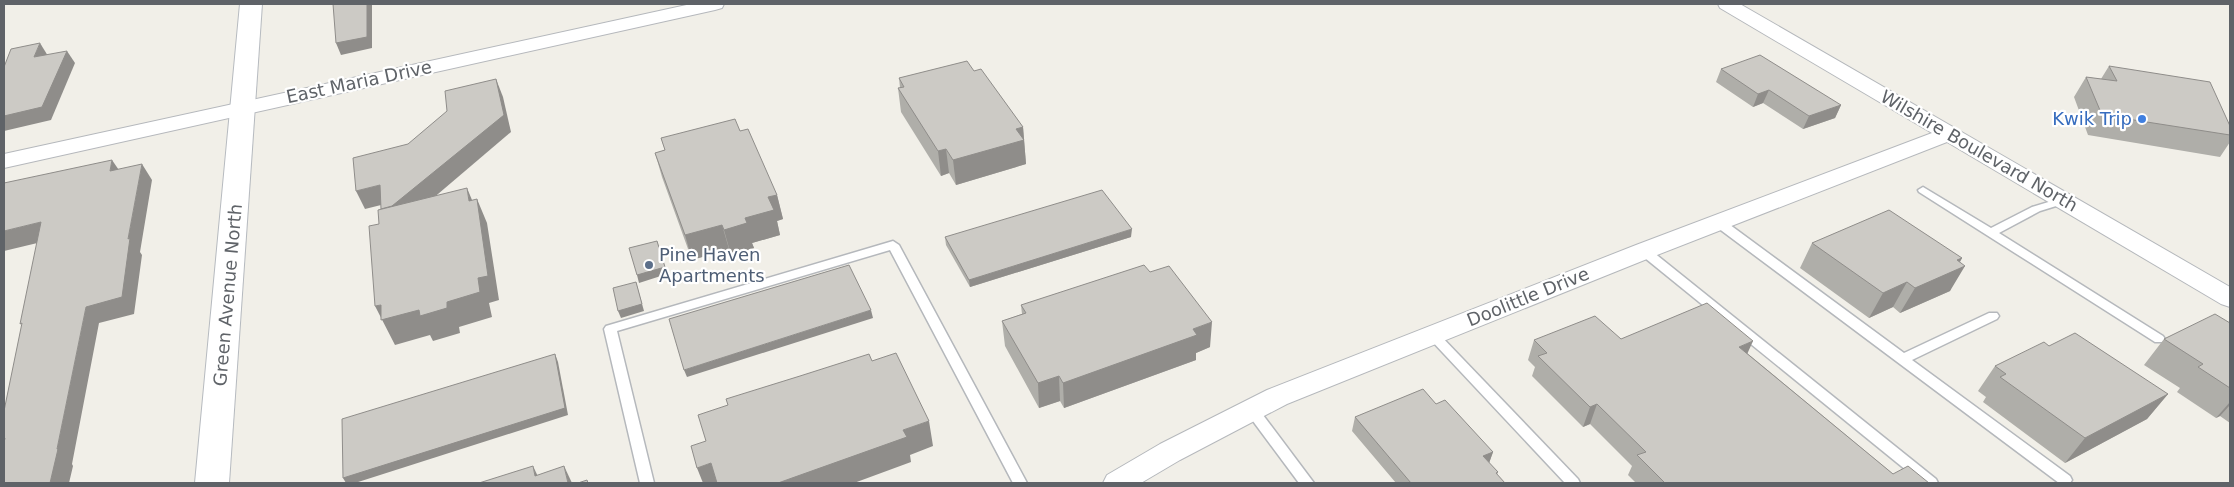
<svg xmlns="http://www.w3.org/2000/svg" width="2234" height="487" font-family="'DejaVu Sans',sans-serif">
  <rect width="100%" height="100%" fill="#f1efe8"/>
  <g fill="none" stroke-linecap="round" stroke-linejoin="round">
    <defs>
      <g id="lane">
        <polygon points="1923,187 1991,228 2032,207 2065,197 2069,198 2070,200 2069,202 2040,211 1999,233 2163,336 2165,339 2163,342 2155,342 1919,192 1918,190"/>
        <polygon points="1718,218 1722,219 1904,353 1989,313 1997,313 1999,316 1997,319 1912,360 2070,476 2072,480 2070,483 2059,483 1714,225 1712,222"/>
        <polygon points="893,241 899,245 1027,483 1013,483 890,250 617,331 654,483 640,483 604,329 606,326"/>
        <polygon points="1644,247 1648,248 1936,479 1938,483 1922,483 1640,254 1638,251"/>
        <polygon points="1433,331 1437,332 1578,479 1580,483 1565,483 1429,338 1427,335 1429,332"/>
        <polygon points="1252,405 1257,407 1314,483 1299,483 1247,413 1246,410 1247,407"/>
      </g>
      <g id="street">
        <polygon points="691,4 724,4 722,8 715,10 4,168 4,154"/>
        <polygon points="1718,4 1740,4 2230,287 2230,307 2221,304 1947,142 1652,257 1287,404 1180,460 1141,483 1103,483 1107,475 1160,444 1267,390 1636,245 1932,133 1720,8"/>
      </g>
      <polygon id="secondary" points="240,4 262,4 229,483 195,483"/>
    </defs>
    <!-- lane casing -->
    <use href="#lane" stroke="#b5b8bc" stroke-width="3"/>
    <!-- street casing -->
    <use href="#street" stroke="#b5b8bc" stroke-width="2"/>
    <!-- secondary casing -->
    <use href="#secondary" stroke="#b6babf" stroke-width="2"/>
    <!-- lane -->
    <use href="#lane" fill="#fff" fill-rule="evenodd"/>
    <!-- street -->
    <use href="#street" fill="#fff" fill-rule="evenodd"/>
    <!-- secondary -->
    <use href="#secondary" fill="#fff" fill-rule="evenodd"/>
  </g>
  <!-- wall -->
  <g fill="#afaea9">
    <polygon points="2109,66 2230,126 2230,142 2220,157 2088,135 2074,97 2086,77 2101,79"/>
    <polygon points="1721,69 1841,105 1835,118 1803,129 1763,103 1753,107 1716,82"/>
    <polygon points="974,71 1023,127 1026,164 956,185 949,173 941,176 901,112 898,88 900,88 899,78"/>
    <polygon points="740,131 777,195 783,219 777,221 780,235 752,243 754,248 731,255 729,249 692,260 662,177 655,153 665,150 661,138"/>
    <polygon points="945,237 1131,237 970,287 946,245"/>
    <polygon points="1812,243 1962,258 1960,262 1950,291 1900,313 1893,307 1869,318 1800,268"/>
    <polygon points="1021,305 1210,347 1196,353 1196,360 1064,408 1060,401 1039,408 1005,346 1002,321 1022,314"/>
    <polygon points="2230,323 2230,423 2220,416 2216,418 2177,392 2180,388 2144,365 2164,339"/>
    <polygon points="1621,339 1747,353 1893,474 1929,483 1636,483 1628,475 1632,466 1590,424 1583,427 1532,376 1535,367 1528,360 1534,340"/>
    <polygon points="2049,346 2168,394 2147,419 2065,463 1983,402 1986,397 1978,391 1995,366"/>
    <polygon points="1436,404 1493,452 1489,463 1498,472 1497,475 1505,483 1396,483 1352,431 1355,417"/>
  </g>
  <!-- shaded-wall -->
  <g fill="#8f8d8a">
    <polygon points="367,4 372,4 372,48 341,55 336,43"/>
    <polygon points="40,43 48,56 34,57"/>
    <polygon points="67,51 75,63 51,120 4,131 4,116"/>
    <polygon points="496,79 503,97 511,132 391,234 382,215"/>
    <polygon points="1769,90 1763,103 1753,107 1758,94"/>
    <polygon points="1841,105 1835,118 1803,129 1809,116"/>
    <polygon points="1023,127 1026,164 956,185 953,160 1016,129"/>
    <polygon points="946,149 949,173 941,176 938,151"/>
    <polygon points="112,160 123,176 110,171"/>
    <polygon points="142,164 152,180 140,252 142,255 134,314 99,323 72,464 73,466 69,483 50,483 86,307 128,239"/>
    <polygon points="380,185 389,203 365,209 356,191"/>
    <polygon points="467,188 477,212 469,201"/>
    <polygon points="777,195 783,219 777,221 780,235 752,243 754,248 731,255 724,230 745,218 768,197"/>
    <polygon points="477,199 487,223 499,300 489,303 492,317 459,327 460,333 433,341 430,335 395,345 375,306 381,305 419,310 447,302 478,278"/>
    <polygon points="41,222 54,239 4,251 4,231"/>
    <polygon points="722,225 729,249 692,260 685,235"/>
    <polygon points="1132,229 1131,237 970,287 969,280"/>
    <polygon points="657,241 667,274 639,283 637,275"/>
    <polygon points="1962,258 1955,270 1965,266 1950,291 1900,313 1915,288 1957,260"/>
    <polygon points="636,282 644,311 621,318 618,311"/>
    <polygon points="1907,282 1893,307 1869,318 1883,293"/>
    <polygon points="871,310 873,318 687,377 684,370"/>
    <polygon points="1212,322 1210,347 1196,353 1196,360 1064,408 1063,383 1193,329"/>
    <polygon points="1753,341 1744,361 1739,347"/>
    <polygon points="555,354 558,362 568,415 355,483 346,483 343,478"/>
    <polygon points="1059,376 1060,401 1039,408 1038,383"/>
    <polygon points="2168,394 2147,419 2065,463 2085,438"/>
    <polygon points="2230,402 2230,405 2220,416 2216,418"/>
    <polygon points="1597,404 1590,424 1583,427 1590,407"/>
    <polygon points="929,421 933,446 910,455 911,462 854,483 778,483 903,430"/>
    <polygon points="1493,452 1488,466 1483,456"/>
    <polygon points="711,463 718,483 703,483 697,468"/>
    <polygon points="533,466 541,483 535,476"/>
    <polygon points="564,466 572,483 568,483"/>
  </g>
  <!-- building -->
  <g fill="#cccac5" stroke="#8f8d8a">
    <polygon points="333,4 367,4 367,37 336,43"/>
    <polygon points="40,43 34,57 67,51 42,107 4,116 4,67 11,49"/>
    <polygon points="1760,55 1841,105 1809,116 1769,90 1758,94 1721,69"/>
    <polygon points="967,61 974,71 981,69 1023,127 1016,129 1024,140 953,160 946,149 938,151 898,88 904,87 899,78"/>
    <polygon points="2109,66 2210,82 2230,126 2230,135 2102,115 2086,77 2117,81"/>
    <polygon points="496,79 504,115 392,206 381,209 380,185 356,191 353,158 408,144 447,111 445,91"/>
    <polygon points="735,119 740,131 748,129 777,195 768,197 774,210 745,218 747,223 724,230 722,225 685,235 655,153 665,150 661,138"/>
    <polygon points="112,160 110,171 142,164 128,239 130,238 122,297 86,307 57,449 58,449 50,483 4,483 4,443 5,438 4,438 4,411 22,323 20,324 41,222 4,231 4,183"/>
    <polygon points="467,188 469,201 477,199 488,276 478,278 480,292 447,302 447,308 420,316 419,310 381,320 381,305 375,306 369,226 379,224 378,210"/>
    <polygon points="1102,190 1132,229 969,280 945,237"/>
    <polygon points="1889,210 1962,258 1957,260 1965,266 1915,288 1907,282 1883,293 1812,243"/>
    <polygon points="657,241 665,267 637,275 629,248"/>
    <polygon points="849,265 871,310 684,370 669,319"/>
    <polygon points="1144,265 1150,272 1169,266 1212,322 1193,329 1197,335 1063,383 1059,376 1038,383 1002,321 1026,313 1021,305"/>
    <polygon points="636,282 642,304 618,311 613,288"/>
    <polygon points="1707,303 1753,341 1739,347 1893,474 1908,466 1929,483 1665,483 1637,455 1646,452 1597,404 1590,407 1538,356 1547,353 1534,340 1595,316 1621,339"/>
    <polygon points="2215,314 2230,323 2230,388 2198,367 2203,364 2164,339"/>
    <polygon points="2075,333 2168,394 2085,438 2000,377 2006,374 1995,366 2044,342 2049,346"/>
    <polygon points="896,353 929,421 903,430 907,437 778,483 717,483 711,463 697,468 691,446 706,441 698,415 728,405 726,399 800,376 869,354 872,361"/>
    <polygon points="555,354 565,408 343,478 342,419"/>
    <polygon points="1423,389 1436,404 1445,400 1493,452 1483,456 1498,472 1496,473 1505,483 1411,483 1355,417"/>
    <polygon points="533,466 535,476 564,466 568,483 479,483"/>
    <polygon points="587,480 588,483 578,483"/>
  </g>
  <!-- markers -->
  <circle fill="#3f7fe0" stroke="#fff" stroke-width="2" cx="2142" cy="119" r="5"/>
  <circle fill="#5c6f8a" stroke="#fff" stroke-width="2" cx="649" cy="265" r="5"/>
  <g text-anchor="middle" stroke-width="4.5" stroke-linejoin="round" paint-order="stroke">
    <!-- street labels -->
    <g font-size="18" fill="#5f6368" stroke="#fff">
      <text transform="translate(359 82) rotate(-12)" y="6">East Maria Drive</text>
      <text transform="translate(1979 151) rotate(30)" y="6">Wilshire Boulevard North</text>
      <text transform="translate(228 295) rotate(-85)" y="6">Green Avenue North</text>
      <text transform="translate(1528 297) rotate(-22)" y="6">Doolittle Drive</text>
    </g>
    <!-- shop labels -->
    <g font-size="18" fill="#366cbe" stroke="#fff" text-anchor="end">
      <text x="2132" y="125">Kwik Trip</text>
    </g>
    <!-- service labels -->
    <g font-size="18" fill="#4e5e75" stroke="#fff" text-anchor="start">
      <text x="659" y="261">Pine Haven<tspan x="659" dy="21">Apartments</tspan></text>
    </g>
  </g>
  <!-- border -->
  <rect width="2234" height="487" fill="none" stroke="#5f6368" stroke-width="10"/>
</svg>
